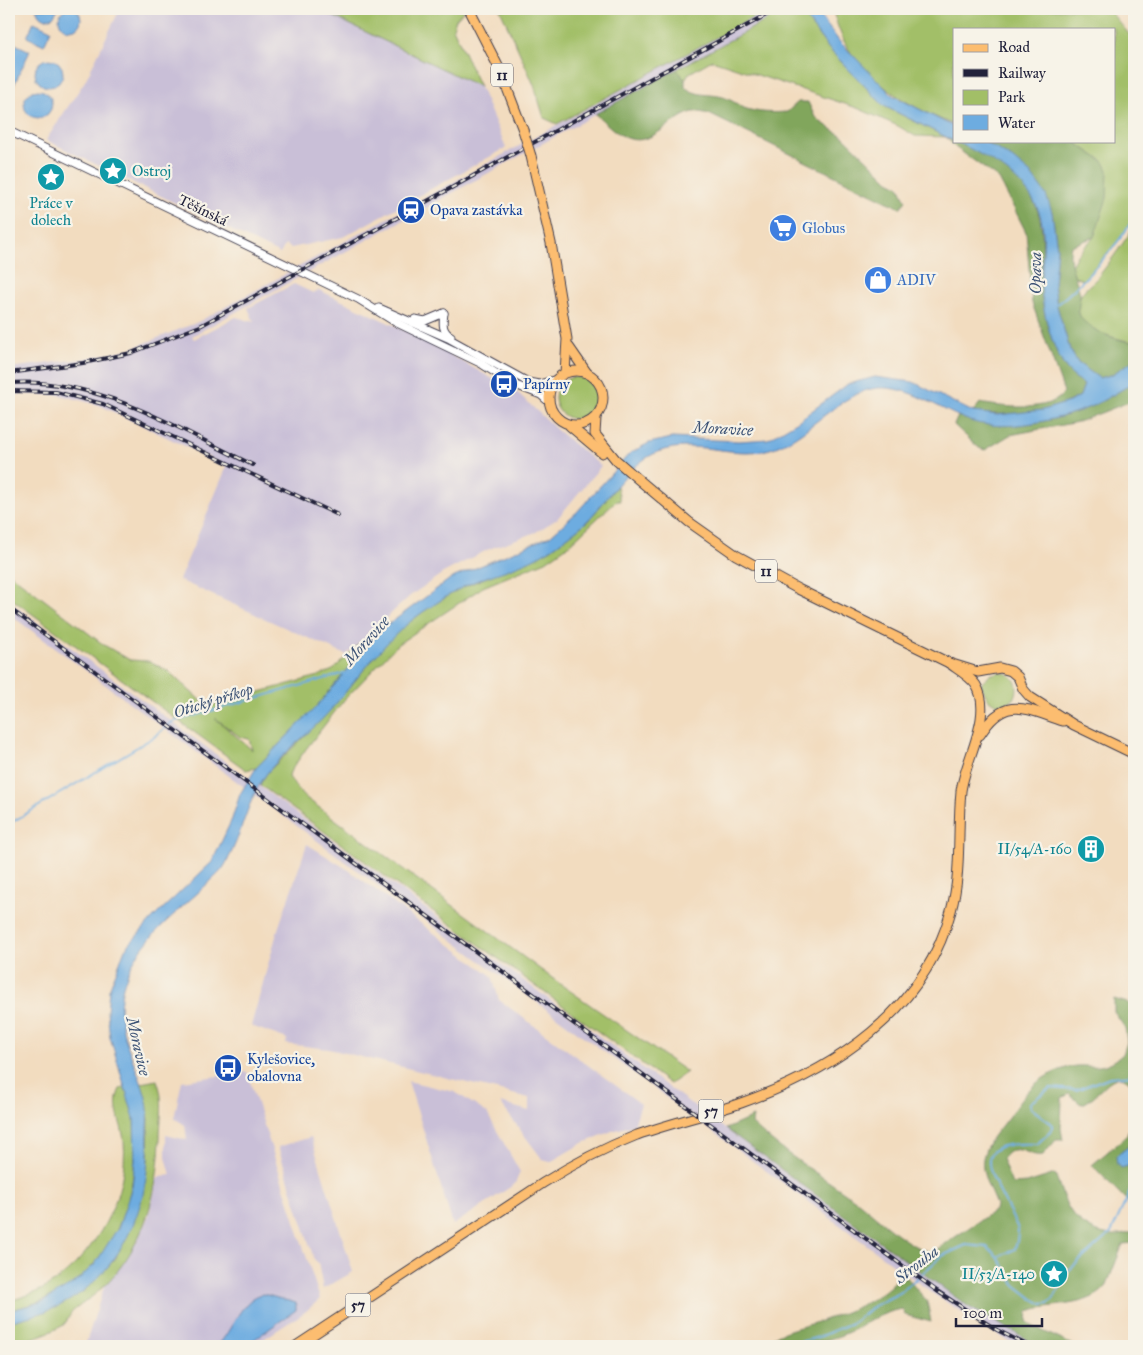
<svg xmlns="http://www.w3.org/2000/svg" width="1143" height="1355" font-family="'IM FELL Great Primer',serif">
  <rect width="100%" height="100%" fill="#f7f3e8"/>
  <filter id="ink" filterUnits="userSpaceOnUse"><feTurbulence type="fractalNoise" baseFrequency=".02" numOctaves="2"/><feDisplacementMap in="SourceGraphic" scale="10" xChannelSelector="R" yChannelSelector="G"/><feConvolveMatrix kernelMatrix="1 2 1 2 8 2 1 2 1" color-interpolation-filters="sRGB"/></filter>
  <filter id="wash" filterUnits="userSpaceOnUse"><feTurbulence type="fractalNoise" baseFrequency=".0096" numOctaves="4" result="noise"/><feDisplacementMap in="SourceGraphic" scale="20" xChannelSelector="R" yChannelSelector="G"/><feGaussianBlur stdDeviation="1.12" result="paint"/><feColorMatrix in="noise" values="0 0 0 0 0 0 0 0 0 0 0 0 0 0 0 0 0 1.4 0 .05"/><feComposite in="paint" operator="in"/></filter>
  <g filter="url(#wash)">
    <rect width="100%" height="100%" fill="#f2dcbf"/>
    <!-- industrial -->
    <g fill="#c9bfd7">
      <polygon points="120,9 318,9 480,87 506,148 343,237 291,248 285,245 280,254 46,140 85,81"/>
      <polygon points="769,9 787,9 192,336 194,339 236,317 254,322 248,308 294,284 313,293 319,290 423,339 519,394 558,431 601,466 557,519 536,532 489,549 443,573 410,596 346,655 179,580 227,466 99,405 60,395 9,394 9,368 83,359 130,349 198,322"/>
      <polygon points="9,602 868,1234 969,1307 1039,1346 1018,1346 1013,1344 935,1295 9,614"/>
      <polygon points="307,844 350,871 492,976 499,1000 641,1104 634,1125 612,1131 581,1144 550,1162 543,1160 500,1103 529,1111 529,1098 329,1049 286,1044 287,1039 251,1026 278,929"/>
      <polygon points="247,1072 320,1299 305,1312 253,1346 85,1346 104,1287 137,1242 149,1215 158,1177 171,1175 166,1157 166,1135 187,1140 185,1125 174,1118 182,1081"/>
      <polygon points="408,1081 455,1092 487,1113 520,1172 515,1184 453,1225"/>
      <polygon points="311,1137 353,1272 323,1289 318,1263 314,1259 278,1147"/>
    </g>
    <!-- green -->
    <g fill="#a2bf67" stroke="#627051" fill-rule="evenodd">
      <polygon points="318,9 465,9 456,19 453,28 480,87"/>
      <polygon points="500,9 769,9 557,124 544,118 534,85"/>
      <polygon points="787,9 799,9 829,49 884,106 946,137 915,136 898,126 857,108 712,60 688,74 685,80 677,69"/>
      <path d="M832 9H1108L1134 40V218L1120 239 1083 280 1075 277 1071 266 1077 255 1094 237 1104 162 1073 141H1114V29H954V125C913 108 870 85 846 45 840 34 836 21 832 9Z"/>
      <path d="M1134 227V342H1132C1110 337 1068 328 1080 297 1083 289 1093 283 1098 277 1111 261 1123 243 1134 227Z"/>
      <circle cx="576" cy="398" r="21"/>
      <polygon points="617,486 620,501 616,501 569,545 546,561 483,587 398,644 344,700 306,749 290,772 289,777 302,795 563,986 687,1072 670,1084 260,785 267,773 327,714 392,636 424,611 459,589 550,550 588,521"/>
      <path d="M9 573 104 645 130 660 149 661 168 671 200 700 212 705 318 676 333 670 360 643 381 630 316 707 256 768 246 770 9 597ZM215 718 240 737 249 739 252 750Z"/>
      <path d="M1000 672C1015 674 1021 686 1014 699L1002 705C988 704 986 696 981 684L989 675Z"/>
      <path d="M157 1080C165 1101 160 1118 160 1139 158 1195 144 1247 103 1287 94 1296 83 1303 73 1311 69 1315 67 1323 62 1326 45 1335 26 1340 9 1346V1322L52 1309 84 1291 116 1258 148 1161 149 1119 141 1083Z"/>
      <path d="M125 1087C128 1096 132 1106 134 1116 135 1123 134 1132 135 1139 137 1193 118 1248 75 1282 56 1298 32 1304 9 1311V1301C22 1297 40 1292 51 1284 96 1254 129 1195 124 1141 122 1122 111 1107 120 1089Z"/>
    </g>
    <!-- forest -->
    <g fill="#81a65c" stroke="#52644c">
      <path d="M677 69 685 80V87C697 97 708 93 723 97 730 99 737 104 744 108 757 113 773 113 787 112L798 102H808L814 115 821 122 844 137 889 181 899 186 906 201 900 208 709 114C704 113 698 111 693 112 669 118 650 151 623 136 613 131 604 121 595 114Z"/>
      <path d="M946 137C971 149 1001 161 1020 182 1049 213 1042 245 1041 283 1041 307 1052 350 1067 370 1071 375 1079 380 1084 385L1080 396C1047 414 1010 417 973 412L980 403C1000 407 1053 413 1064 392L1032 303 1026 232 999 179 955 147Z"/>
      <path d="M983 141H1073L1104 162 1108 170 1107 198 1094 237 1071 246C1067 262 1075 274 1079 290 1082 298 1077 305 1079 313 1082 328 1119 342 1134 342V360L1111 375 1099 378 1078 363 1070 350 1057 306 1054 284 1057 248 1052 212 1012 158Z"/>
      <path d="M1134 382V400L1078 422 1010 435 985 450 979 448 954 425 958 416C996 434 1052 423 1090 407 1106 400 1120 391 1134 382Z"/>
      <path d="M1114 999 1131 1004 1134 1007V1148L1128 1147 1116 1156 1131 1163 1134 1155V1201L1132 1206 1092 1165 1126 1136 1129 1129 1131 1084C1114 1062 1097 1102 1081 1104L1069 1094 1062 1098 1061 1129 1063 1140H1056L1043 1155C1027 1158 1017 1139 1002 1159L1012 1184 1027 1183 1055 1174C1060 1186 1064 1203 1072 1213 1086 1232 1114 1241 1134 1231V1243L1123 1244 1106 1287C1088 1308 1052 1303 1028 1311L1027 1321 1030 1325 1075 1346H1039L969 1307 726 1129 753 1117 752 1124C783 1153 819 1174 854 1199 874 1213 910 1251 933 1252L995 1210 996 1205C991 1192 980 1173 983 1158 986 1144 994 1135 1002 1125 1023 1099 1030 1079 1066 1068 1088 1061 1100 1075 1123 1054L1127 1042 1125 1028 1114 1012Z"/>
      <path d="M898 1278H907L927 1301 931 1322 905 1315 902 1309C880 1312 862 1327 842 1335 815 1345 791 1346 763 1346 775 1332 794 1329 811 1324 840 1315 878 1302 898 1278Z"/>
    </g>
    <!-- water -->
    <g fill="#6dace0" stroke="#48678e">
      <circle cx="70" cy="19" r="11"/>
      <polygon points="36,9 58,9 53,17 46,19 39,15"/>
      <polygon points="799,9 815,9 839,41 892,95 954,127 954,141 884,106 829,49"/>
      <polygon points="34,22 51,30 44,45 27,37"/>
      <polygon points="9,41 30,51 14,85 9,82"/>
      <circle cx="49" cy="73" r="14"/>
      <circle cx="38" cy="104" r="14"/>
      <path d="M955 141H983L1012 158 1030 173 1046 195 1052 212 1057 248 1054 284 1057 306 1070 350 1078 363 1099 378 1111 375 1134 360V382C1120 391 1105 400 1090 407 1056 421 999 434 965 419 937 408 909 386 878 388 842 391 812 433 776 447 738 462 696 437 658 452 630 463 611 495 591 517 582 527 569 535 558 544 534 562 509 569 481 579 462 586 446 597 429 608 387 635 361 675 329 712 310 733 286 750 268 772 246 799 243 835 225 865 220 874 210 881 202 889 171 918 134 945 123 987 112 1029 138 1063 147 1102 150 1116 147 1130 148 1145 150 1212 115 1284 50 1310 37 1315 22 1318 9 1322V1311L44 1301 74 1283 95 1264 119 1226 132 1186 135 1160 134 1118 110 1037 107 1012 109 990 125 949 155 916 212 862 232 819 240 794 256 768 316 707 381 630 450 579 550 536 577 512 630 453 649 443 672 438 739 441 768 439 798 421 848 384 875 377 913 382 973 412 998 415 1043 410 1069 402 1080 396 1084 385C1079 380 1071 375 1067 370 1052 350 1041 307 1041 282 1042 256 1049 224 1033 200 1015 171 984 156 955 141Z"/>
      <polygon points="1128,1147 1134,1148 1134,1155 1128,1166 1121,1168 1117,1165 1116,1156"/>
      <path d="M263 1294 296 1303V1310L245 1346H217C232 1332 241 1298 263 1294Z"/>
    </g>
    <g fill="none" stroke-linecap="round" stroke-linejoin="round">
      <!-- stream -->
      <g stroke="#6dace0" stroke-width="2">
        <path d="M1055 305C1072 295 1133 231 1134 213"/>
        <polyline points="9,824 154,737 172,722 345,673"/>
        <path d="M998 1257 1015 1249C1017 1243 1018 1237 1018 1230 1017 1224 1012 1218 1010 1212 987 1168 968 1140 1037 1144L1050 1132 1053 1125 1031 1108 1030 1103 1050 1088 1076 1090 1110 1077 1134 1075"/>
        <polyline points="785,1346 819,1337 854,1322 872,1307 901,1292 942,1256 966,1245 987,1247 998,1257 1015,1285 1033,1299 1042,1304 1049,1303 1054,1298 1068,1271 1111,1233 1134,1183"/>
      </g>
    </g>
  </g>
  <g filter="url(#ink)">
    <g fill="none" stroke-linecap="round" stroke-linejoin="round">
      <defs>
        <g id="minor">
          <polyline points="9,131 358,299 395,322 480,363 513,384 541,395 549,402"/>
          <polyline points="379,308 448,338 528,382 539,384 557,379"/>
          <path d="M444 313C443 322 441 331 451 336"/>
          <polyline points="415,319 425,321 444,313"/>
        </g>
        <g id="major">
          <polyline points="469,9 500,70 523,130"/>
          <polyline points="531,156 551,243 567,339 565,373"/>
          <polyline points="569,347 587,373"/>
          <circle cx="576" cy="398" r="27"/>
          <polyline points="596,418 595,434 616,460 638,479 689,522 736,555 798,589 949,663 978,672 1000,668 1011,671 1018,677 1023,689 1030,697 1074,725 1134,754"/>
          <polyline points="570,426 602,453"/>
          <path d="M980 735C1005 694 1026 709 1063 721"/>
          <path d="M296 1346 543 1183C573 1164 604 1148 637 1135 671 1123 707 1115 741 1103 835 1070 924 1012 951 911 962 872 957 831 961 791 965 759 994 715 976 685 970 676 957 669 949 663"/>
        </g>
      </defs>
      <!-- minor casing -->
      <use href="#minor" stroke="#413e4f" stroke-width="9"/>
      <!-- major casing -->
      <use href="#major" stroke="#413e4f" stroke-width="11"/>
      <!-- minor -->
      <use href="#minor" stroke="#fff" stroke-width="7"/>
      <!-- major -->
      <use href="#major" stroke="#fcbd6f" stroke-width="9"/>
      <defs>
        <g id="rail">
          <polyline points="9,373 83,363 131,353 200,326 777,9"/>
          <path d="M9 383C96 376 176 428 253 465"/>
          <polyline points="9,391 56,392 103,404 338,515"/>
          <polyline points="9,608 937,1291 997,1330 1029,1346"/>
        </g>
      </defs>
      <!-- rail casing -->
      <use href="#rail" stroke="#22223b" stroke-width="4"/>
      <!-- rail -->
      <use href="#rail" stroke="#f7f3e8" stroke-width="2" stroke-dasharray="5.5" stroke-linecap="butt"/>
      <defs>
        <polyline id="major-bridge" points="523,130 531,156"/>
      </defs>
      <!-- major-bridge casing -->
      <use href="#major-bridge" stroke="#413e4f" stroke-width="11" stroke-linecap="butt"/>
      <!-- major-bridge -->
      <use href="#major-bridge" stroke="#fcbd6f" stroke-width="9"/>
    </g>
  </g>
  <!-- icons -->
  <defs>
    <symbol id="sight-disc" viewBox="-11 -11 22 22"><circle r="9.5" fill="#0f9aa8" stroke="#f7f3e8"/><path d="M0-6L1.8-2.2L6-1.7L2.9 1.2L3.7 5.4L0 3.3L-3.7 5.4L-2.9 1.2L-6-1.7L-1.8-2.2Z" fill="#fff"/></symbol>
    <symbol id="station-disc" viewBox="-11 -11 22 22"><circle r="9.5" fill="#1a4fb4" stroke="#f7f3e8"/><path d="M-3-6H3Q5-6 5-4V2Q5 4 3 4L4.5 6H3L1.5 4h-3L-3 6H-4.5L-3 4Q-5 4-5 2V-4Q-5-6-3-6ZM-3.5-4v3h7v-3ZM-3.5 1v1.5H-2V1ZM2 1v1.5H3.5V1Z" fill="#fff"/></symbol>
    <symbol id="supermarket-disc" viewBox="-11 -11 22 22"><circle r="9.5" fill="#3f7fe0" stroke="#f7f3e8"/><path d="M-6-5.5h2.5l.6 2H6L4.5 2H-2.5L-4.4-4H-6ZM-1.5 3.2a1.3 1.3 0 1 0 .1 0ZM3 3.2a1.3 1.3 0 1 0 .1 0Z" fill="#fff"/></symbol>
    <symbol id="shop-disc" viewBox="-11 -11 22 22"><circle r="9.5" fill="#3f7fe0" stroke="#f7f3e8"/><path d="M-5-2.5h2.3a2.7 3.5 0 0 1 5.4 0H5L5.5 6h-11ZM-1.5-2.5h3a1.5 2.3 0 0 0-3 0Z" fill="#fff"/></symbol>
    <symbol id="bus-disc" viewBox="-11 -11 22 22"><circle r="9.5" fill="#1a4fb4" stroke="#f7f3e8"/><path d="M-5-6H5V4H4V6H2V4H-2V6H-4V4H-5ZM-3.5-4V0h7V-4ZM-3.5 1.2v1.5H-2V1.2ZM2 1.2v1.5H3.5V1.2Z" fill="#fff"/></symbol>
    <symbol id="building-disc" viewBox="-11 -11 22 22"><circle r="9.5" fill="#0f9aa8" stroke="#f7f3e8"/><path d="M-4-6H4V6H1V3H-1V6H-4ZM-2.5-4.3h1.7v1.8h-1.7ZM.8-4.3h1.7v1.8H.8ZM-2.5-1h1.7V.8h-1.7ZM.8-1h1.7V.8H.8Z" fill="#fff"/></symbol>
  </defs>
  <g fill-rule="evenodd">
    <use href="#sight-disc" x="97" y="155" width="32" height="32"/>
    <use href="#sight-disc" x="35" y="161" width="32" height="32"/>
    <use href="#station-disc" x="395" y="194" width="32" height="32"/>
    <use href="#supermarket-disc" x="767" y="212" width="32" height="32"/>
    <use href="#shop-disc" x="862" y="264" width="32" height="32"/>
    <use href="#bus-disc" x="488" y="368" width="32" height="32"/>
    <use href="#building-disc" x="1075" y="833" width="32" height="32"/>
    <use href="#bus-disc" x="212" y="1052" width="32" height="32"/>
    <use href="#sight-disc" x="1038" y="1258" width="32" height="32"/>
  </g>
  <g text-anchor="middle" stroke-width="4.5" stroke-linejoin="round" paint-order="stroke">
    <!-- shield labels -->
    <g fill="#f7f3e8" stroke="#62616f" stroke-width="1">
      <rect x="491" y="63.5" width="22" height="23" rx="4"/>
      <rect x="755" y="559.5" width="22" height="23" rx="4"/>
      <rect x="698.5" y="1099.5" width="25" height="23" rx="4"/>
      <rect x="345.5" y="1293.5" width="25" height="23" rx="4"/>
    </g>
    <g font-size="14" font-weight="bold" fill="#22223b">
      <text x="502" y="80">11</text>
      <text x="766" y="576">11</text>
      <text x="711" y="1116">57</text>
      <text x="358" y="1310">57</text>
    </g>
    <!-- culture labels -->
    <g font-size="15" fill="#0d838f" stroke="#f7f3e8" text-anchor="end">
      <text x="132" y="176" text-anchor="start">Ostroj</text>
      <text x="51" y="208" text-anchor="middle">Práce v<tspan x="51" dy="17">dolech</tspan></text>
      <text x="1072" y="854">II/54/A-160</text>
      <text x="1035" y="1279">II/53/A-140</text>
    </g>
    <!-- street labels -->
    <g font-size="15" fill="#22223b" stroke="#f7f3e8">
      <text transform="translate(203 210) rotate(26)" y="5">Těšínská</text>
    </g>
    <!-- transit labels -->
    <g font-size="15" fill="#164399" stroke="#f7f3e8" text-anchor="start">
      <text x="430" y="215">Opava zastávka</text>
      <text x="523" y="389">Papírny</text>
      <text x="247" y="1064">Kylešovice,<tspan x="247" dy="17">obalovna</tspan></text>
    </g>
    <!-- shop labels -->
    <g font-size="15" fill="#366cbe" stroke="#f7f3e8" text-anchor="start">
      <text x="802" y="233">Globus</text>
      <text x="897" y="285">ADIV</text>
    </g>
    <!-- water labels -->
    <g font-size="16" font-style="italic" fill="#3c5275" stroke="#f7f3e8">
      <text transform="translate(1035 273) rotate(-90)" y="6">Opava</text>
      <text transform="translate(723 428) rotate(3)" y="6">Moravice</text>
      <text transform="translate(366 640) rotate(-48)" y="6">Moravice</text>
      <text transform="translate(213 700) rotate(-17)" y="6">Otický příkop</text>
      <text transform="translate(139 1046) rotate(77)" y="6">Moravice</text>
      <text transform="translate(916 1264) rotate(-38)" y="6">Strouha</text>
    </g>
  </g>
  <!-- margin -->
  <rect width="1143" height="1355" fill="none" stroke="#f7f3e8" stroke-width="30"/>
  <!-- legend -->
  <rect x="953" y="28" width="162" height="115" fill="#f7f3e8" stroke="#a29fa3"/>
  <rect x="963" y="44" width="25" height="8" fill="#fcbd6f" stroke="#a29fa3"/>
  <text x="998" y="52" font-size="15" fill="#22223b">Road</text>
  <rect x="963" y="69" width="25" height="8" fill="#22223b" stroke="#a29fa3"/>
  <text x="998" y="78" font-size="15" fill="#22223b">Railway</text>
  <rect x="963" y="90" width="25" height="15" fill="#a2bf67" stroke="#a29fa3"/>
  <text x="998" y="102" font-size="15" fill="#22223b">Park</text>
  <rect x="963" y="115" width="25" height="15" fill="#6dace0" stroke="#a29fa3"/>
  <text x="998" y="128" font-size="15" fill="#22223b">Water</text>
  <!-- scale -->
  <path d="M956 1318v8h86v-8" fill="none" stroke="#22223b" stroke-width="2.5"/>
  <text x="963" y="1318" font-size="15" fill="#22223b" stroke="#f7f3e8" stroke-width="4" paint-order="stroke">100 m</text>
</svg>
